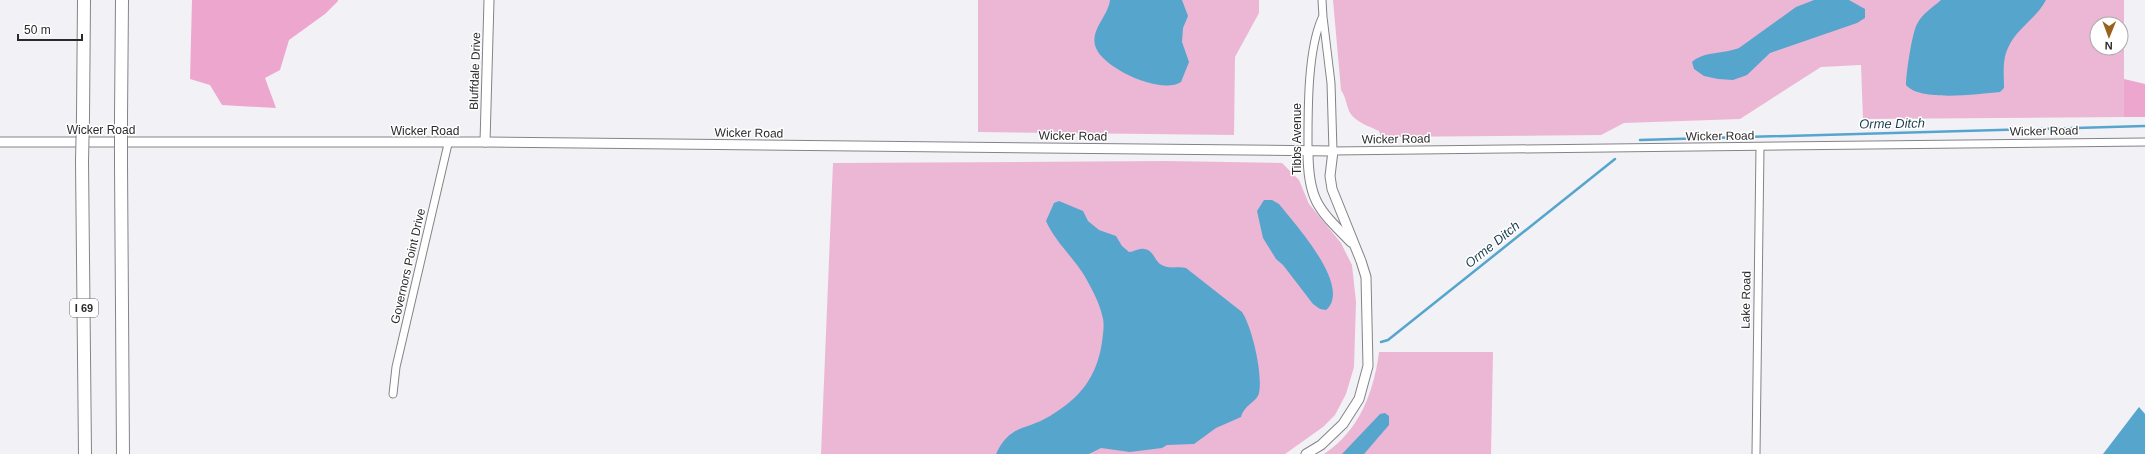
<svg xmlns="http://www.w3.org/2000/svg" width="2145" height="454" font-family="Helvetica,sans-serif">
  <rect width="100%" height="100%" fill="#f2f1f6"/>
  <!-- green -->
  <g fill="#ecb7d4" fill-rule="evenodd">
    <polygon points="978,0 1259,0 1259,13 1235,57 1234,135 978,132"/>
    <path d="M1333 0H2124V117L1863 119 1861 65 1821 67 1740 119 1624 123 1601 135 1381 137 1379 131C1369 126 1354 122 1349 111 1346 103 1346 98 1341 90ZM2097 24H2121V48H2097Z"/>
    <polygon points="1166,161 1282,163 1299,180 1309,204 1341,243 1352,265 1356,302 1354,367 1346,394 1335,415 1323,427 1285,454 821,454 833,163"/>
    <path d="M1379 352H1493L1491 454H1324C1359 431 1374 392 1379 352Z"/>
  </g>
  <!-- forest -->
  <g fill="#eda6ce">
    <polygon points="192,0 338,0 338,1 325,14 289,40 280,70 265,78 276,108 222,105 210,85 190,79"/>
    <polygon points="2124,79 2145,84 2145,117 2124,117"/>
  </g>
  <!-- water -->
  <g fill="#56a5cd">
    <path d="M1110 0H1182L1188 16 1183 28 1182 42 1189 62 1181 82C1162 95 1104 69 1096 48 1089 30 1108 17 1110 0Z"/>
    <path d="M1814 0H1849L1865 9V18L1857 23 1770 53 1747 75 1733 80 1718 79 1704 76 1694 69 1692 62C1704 51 1724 54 1739 48L1796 7Z"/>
    <path d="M1941 0H2046C2036 19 2016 29 2008 48 2002 60 2004 76 2004 88L2000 92C1978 94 1920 102 1906 85 1906 74 1912 33 1917 24 1922 14 1933 7 1941 0Z"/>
    <path d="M1264 200H1272L1279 204C1294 223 1353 287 1326 310L1320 309 1313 304 1283 265 1276 259 1263 238 1257 211Z"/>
    <path d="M1059 201 1083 211 1088 221 1099 230 1116 236 1122 246 1129 252C1134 252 1139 248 1144 249 1155 250 1154 263 1164 266 1172 269 1179 266 1186 268L1242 312C1252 327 1263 374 1259 393 1257 402 1245 404 1241 417L1216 428 1194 444 1167 445 1162 448 1130 452 1101 448 1089 454H996C1010 424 1025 431 1050 416 1080 398 1097 377 1102 342 1103 334 1105 323 1102 315 1100 305 1094 293 1089 284 1078 261 1056 244 1046 221L1054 203Z"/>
    <polygon points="2139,407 2145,414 2145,454 2103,454"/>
    <polygon points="1385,413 1389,416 1389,425 1364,454 1342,454 1380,414"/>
  </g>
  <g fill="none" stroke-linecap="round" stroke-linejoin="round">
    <!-- stream -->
    <g stroke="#56a5cd" stroke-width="2.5">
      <polyline points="1640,140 2145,126"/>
      <polyline points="1381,342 1388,340 1615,159"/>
    </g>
    <defs>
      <g id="street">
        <polyline points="1322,0 1323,17 1331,83 1333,151 2145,142"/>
        <path d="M1308 151C1308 114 1307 51 1322 18"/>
        <polyline points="393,394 396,367 448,144"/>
        <polyline points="1756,454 1760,147"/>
      </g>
      <g id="secondary">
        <polyline points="0,142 485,142 1333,151 1330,176 1332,189 1361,261 1366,277 1368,366 1359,399 1343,424 1321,445 1306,454"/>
        <polyline points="485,142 489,0"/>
        <path d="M1308 151C1308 200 1318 209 1351 242"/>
      </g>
      <g id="highway">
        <polyline points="83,117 84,0"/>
        <polyline points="121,117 122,0"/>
        <polyline points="82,161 85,454"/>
        <polyline points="121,164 123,454"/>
      </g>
    </defs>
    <!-- street casing -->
    <use href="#street" stroke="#848488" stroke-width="9"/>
    <!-- secondary casing -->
    <use href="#secondary" stroke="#848488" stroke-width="11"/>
    <!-- highway casing -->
    <use href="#highway" stroke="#848488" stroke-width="14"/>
    <!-- street -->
    <use href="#street" stroke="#fff" stroke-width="7"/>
    <!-- secondary -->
    <use href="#secondary" stroke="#fff" stroke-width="9"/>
    <!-- highway -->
    <use href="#highway" stroke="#fff" stroke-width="12"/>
    <defs>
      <g id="highway-bridge">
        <polyline points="121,117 121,164"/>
        <polyline points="82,161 83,117"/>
      </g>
    </defs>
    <!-- highway-bridge casing -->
    <use href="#highway-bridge" stroke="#848488" stroke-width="14" stroke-linecap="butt"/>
    <!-- highway-bridge -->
    <use href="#highway-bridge" stroke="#fff" stroke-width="12"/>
  </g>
  <g text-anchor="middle" stroke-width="3" stroke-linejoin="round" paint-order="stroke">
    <!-- shield labels -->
    <rect fill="#fff" stroke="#6a6a6b" stroke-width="1" x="70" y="299" width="28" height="18" rx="3"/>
    <g font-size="11" font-weight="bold" fill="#2a2a2b">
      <text x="84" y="312">I 69</text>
    </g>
    <!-- street labels -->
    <g font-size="12" fill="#2a2a2b" stroke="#fff">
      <text transform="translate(475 71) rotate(-88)" y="4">Bluffdale Drive</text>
      <text x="101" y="134">Wicker Road</text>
      <text x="425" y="135">Wicker Road</text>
      <text transform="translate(2044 131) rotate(-1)" y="4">Wicker Road</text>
      <text transform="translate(749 133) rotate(1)" y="4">Wicker Road</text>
      <text transform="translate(1073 136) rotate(1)" y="4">Wicker Road</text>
      <text transform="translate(1720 136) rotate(-1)" y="4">Wicker Road</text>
      <text transform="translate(1297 139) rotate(-90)" y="4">Tibbs Avenue</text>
      <text transform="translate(1396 139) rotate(-1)" y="4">Wicker Road</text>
      <text transform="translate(408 266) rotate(-77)" y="4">Governors Point Drive</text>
      <text transform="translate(1746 300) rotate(-89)" y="4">Lake Road</text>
    </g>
    <!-- water labels -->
    <g font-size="13" font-style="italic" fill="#1b3e50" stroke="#fff">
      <text transform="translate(1892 123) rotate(-1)" y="5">Orme Ditch</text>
      <text transform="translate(1492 244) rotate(-39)" y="5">Orme Ditch</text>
    </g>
  </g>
  <!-- north arrow -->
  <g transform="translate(2109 36) rotate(181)"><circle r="19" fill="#ffffff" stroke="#aaaaaa"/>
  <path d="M0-3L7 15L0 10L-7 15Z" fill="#99631c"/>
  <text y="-6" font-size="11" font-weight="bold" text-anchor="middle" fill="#2a2a2b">N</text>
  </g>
  <!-- scale -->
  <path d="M18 34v6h64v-6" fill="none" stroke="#2a2a2b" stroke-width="2"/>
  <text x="24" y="34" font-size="12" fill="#2a2a2b" stroke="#ffffff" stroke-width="3" paint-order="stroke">50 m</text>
</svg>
